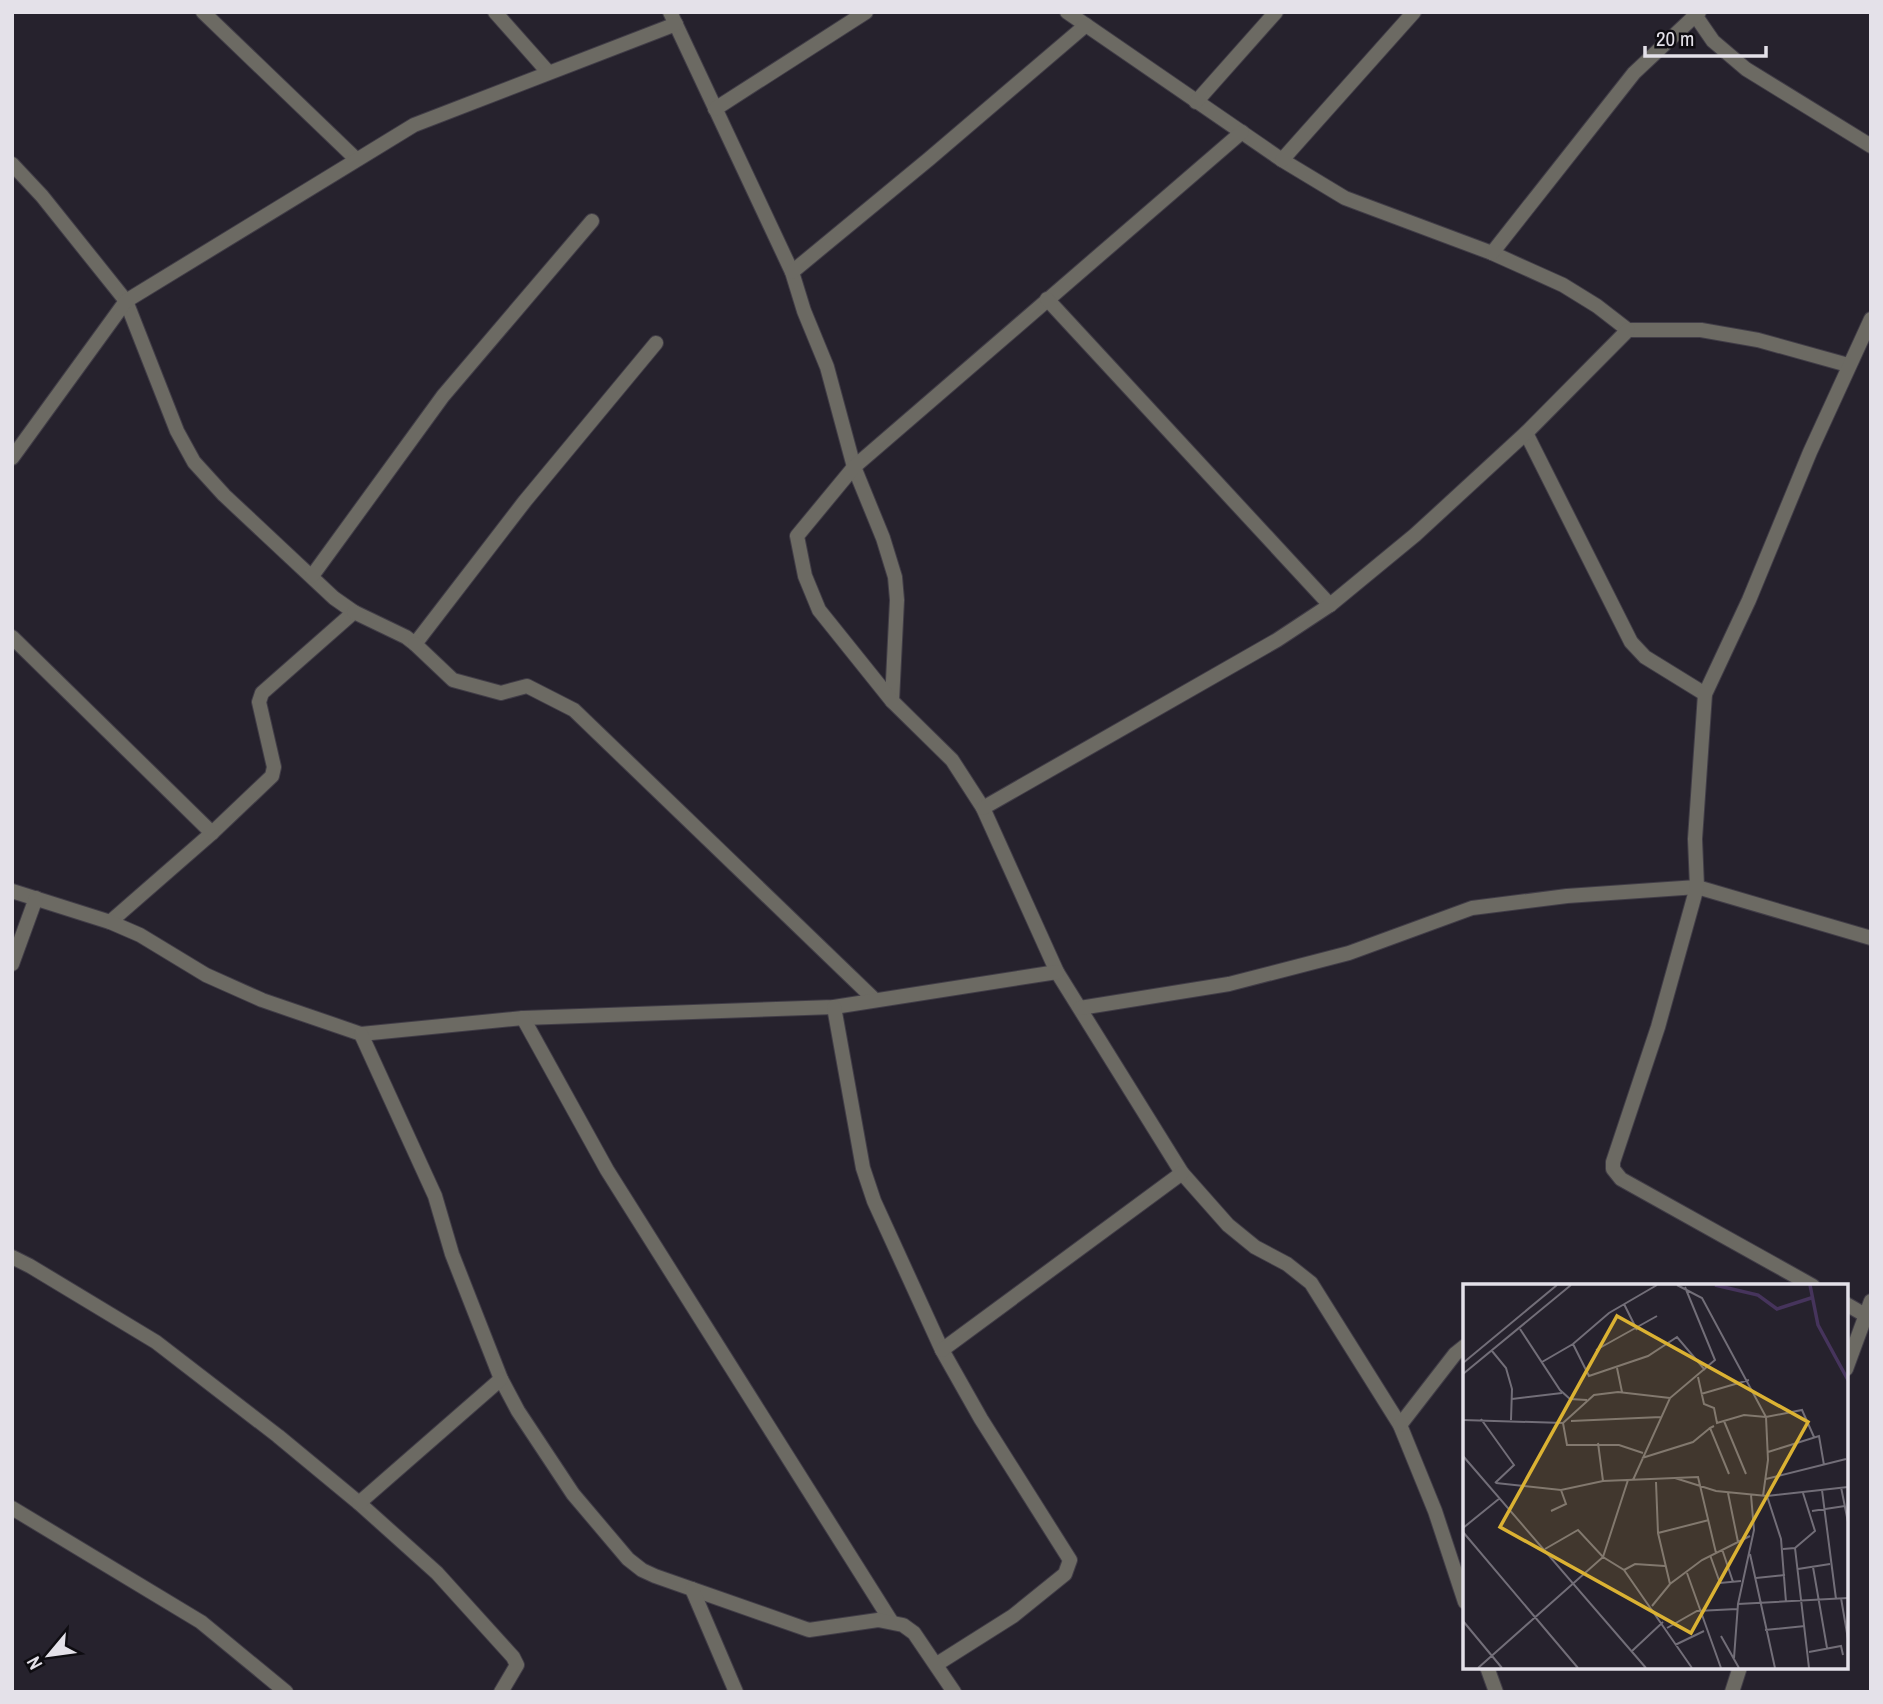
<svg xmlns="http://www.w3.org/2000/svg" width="1883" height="1704" font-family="'Archivo Narrow',sans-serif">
  <rect width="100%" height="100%" fill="#26222d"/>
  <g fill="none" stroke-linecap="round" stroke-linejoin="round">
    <defs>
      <g id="street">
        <polyline points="203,12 356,159"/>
        <polyline points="495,12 548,72"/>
        <polyline points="670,12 792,272 804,311 827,367 854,467 883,538 895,577 897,600 892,701"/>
        <polyline points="1067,12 1282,160 1345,198 1492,253 1563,285 1597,306 1628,330 1701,330 1758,340 1848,365"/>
        <polyline points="1693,12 1713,41 1746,69 1871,146"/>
        <polyline points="1196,102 1276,12"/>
        <polyline points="715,109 866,12"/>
        <polyline points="1242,132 854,467 797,536 805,576 819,610 892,701 952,760 983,808 1057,972 1182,1173 1228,1225 1255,1247 1287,1264 1311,1283 1400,1425 1435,1511 1465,1602"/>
        <polyline points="1282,160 1414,12"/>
        <polyline points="12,164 42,196 126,301 177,431 194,462 224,495 334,598 354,612 262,693 259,702 274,767 272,776 212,833 110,922"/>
        <polyline points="1492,253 1634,73 1699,12"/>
        <polyline points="792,272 929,159 1086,25"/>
        <polyline points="1047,299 1330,605"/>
        <polyline points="1526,433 1631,642 1645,657 1705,694"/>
        <polyline points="12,458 126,301 414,125 676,24"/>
        <polyline points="312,576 443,396 592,221"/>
        <polyline points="354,612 406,637 415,644 525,501 656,343"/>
        <polyline points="12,637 212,833"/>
        <polyline points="415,644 453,680 501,693 527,686 574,710 875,1000"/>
        <polyline points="983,808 1277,640 1330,605 1415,535 1526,433 1628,330"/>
        <polyline points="12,891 110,922 140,935 206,975 262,1000 361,1034 523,1018 834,1007 1057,972"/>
        <polyline points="12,964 36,898"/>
        <polyline points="834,1007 863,1168 874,1201 942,1350 981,1419 1070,1560 1065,1574 1013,1616 937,1664"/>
        <polyline points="1080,1008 1229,984 1349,953 1472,908 1567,896 1697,887 1871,938"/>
        <polyline points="523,1018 607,1170 891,1621"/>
        <polyline points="361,1034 435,1196 452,1254 501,1379 518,1411 573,1494 628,1559 642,1570 655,1576 809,1630 878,1620 903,1625 914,1633 954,1692"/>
        <polyline points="12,1257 30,1266 156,1342 278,1436 359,1503 437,1573 513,1657 517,1665 501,1692"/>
        <polyline points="1813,1286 1621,1179 1613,1169 1613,1162 1658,1027 1697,887 1695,839 1705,694 1749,600 1810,452 1871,319"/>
        <polyline points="1846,1304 1865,1315"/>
        <polyline points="942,1350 1182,1173"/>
        <polyline points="1846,1369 1871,1301"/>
        <polyline points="1400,1425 1455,1354 1465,1346"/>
        <polyline points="359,1503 501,1379"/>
        <polyline points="12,1508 201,1622 286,1692"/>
        <polyline points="692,1589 736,1692"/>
        <polyline points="1487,1667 1496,1692"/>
        <polyline points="1732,1692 1740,1667"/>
      </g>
    </defs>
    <!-- street casing -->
    <use href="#street" stroke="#413d47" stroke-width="16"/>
    <!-- street -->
    <use href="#street" stroke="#6c6a63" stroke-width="14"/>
  </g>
  <!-- overview -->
  <g transform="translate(1463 1284)">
    <rect width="385" height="385" fill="#26222d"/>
    <path fill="none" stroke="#46345c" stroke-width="3.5" d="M252 1 295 11 314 25 348 14M347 1 355 41 385 96"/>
    <path fill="none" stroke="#726e78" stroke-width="2" d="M214 1 239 14 303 133 305 176 300 212M161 20 174 46M57 45 97 106 107 115 124 116M110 60 126 92 185 72 214 53 242 86M133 66 194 32M29 67 43 84 49 105 48 136M79 78 110 60 146 29 194 1M0 79 94 1M154 84 159 108M0 90 108 1M235 93 241 120 251 124 254 139 281 131 303 133 339 126 351 153M238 110 286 96M49 115 99 109M18 135 51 181 32 199M0 136 100 139 131 111 155 108 207 114M108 137 198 133M261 137 283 190M100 139 104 161H156L180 169M251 142 247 144 266 190M135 159 140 197M305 168 356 152 361 181M0 172 183 384M179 174 230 158 247 144M212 194 253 207 304 212 385 203M303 195 383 175M170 196 207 114 252 76 222 3M193 198 195 249 207 300M33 199 98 206 140 197 235 193 253 269M378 203 385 238M359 206 373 315M265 209 275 258M304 212 318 255 323 318M88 227 103 220 98 206M349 227 382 222M0 244 37 214M0 248 115 384M195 249 246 236M332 264 346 384M82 265 115 246 140 273 161 286 229 384M259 265 270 298M320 265 332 264 352 247 340 209M287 270 312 384M247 271 257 299 278 297M350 283 364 364M335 285 367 280M161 286 172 280 202 282M224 289 258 384M293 294 322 291M378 314 385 355M275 320 385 314M189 322 207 300 239 276 287 252M0 337 39 384M204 344 234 327 274 325M302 346 342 342M258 352 276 384M212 361 241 347M169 367 200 338M346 368 378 362 380 371M271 374 275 320 291 246 288 211M15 384 140 273 165 196"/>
    <path fill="#dbb233" fill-opacity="0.15" stroke="#dbb233" stroke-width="3.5" d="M154 32 345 138 228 349 37 243Z"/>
    <rect width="385" height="385" fill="none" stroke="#e4e1e9" stroke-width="3.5"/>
  </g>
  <!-- border -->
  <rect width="1883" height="1704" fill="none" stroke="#e4e1e9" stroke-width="28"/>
  <!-- north arrow -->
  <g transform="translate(49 1655) rotate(241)" stroke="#0e0c11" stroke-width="5" paint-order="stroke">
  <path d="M0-5L12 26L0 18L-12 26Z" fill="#e4e1e9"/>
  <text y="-10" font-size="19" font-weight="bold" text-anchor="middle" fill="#e4e1e9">N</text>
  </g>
  <!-- scale -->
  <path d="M1645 46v10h121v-10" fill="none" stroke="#e4e1e9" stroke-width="3.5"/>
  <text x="1656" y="46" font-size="21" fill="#e4e1e9" stroke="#0e0c11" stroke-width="5" paint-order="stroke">20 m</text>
</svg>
